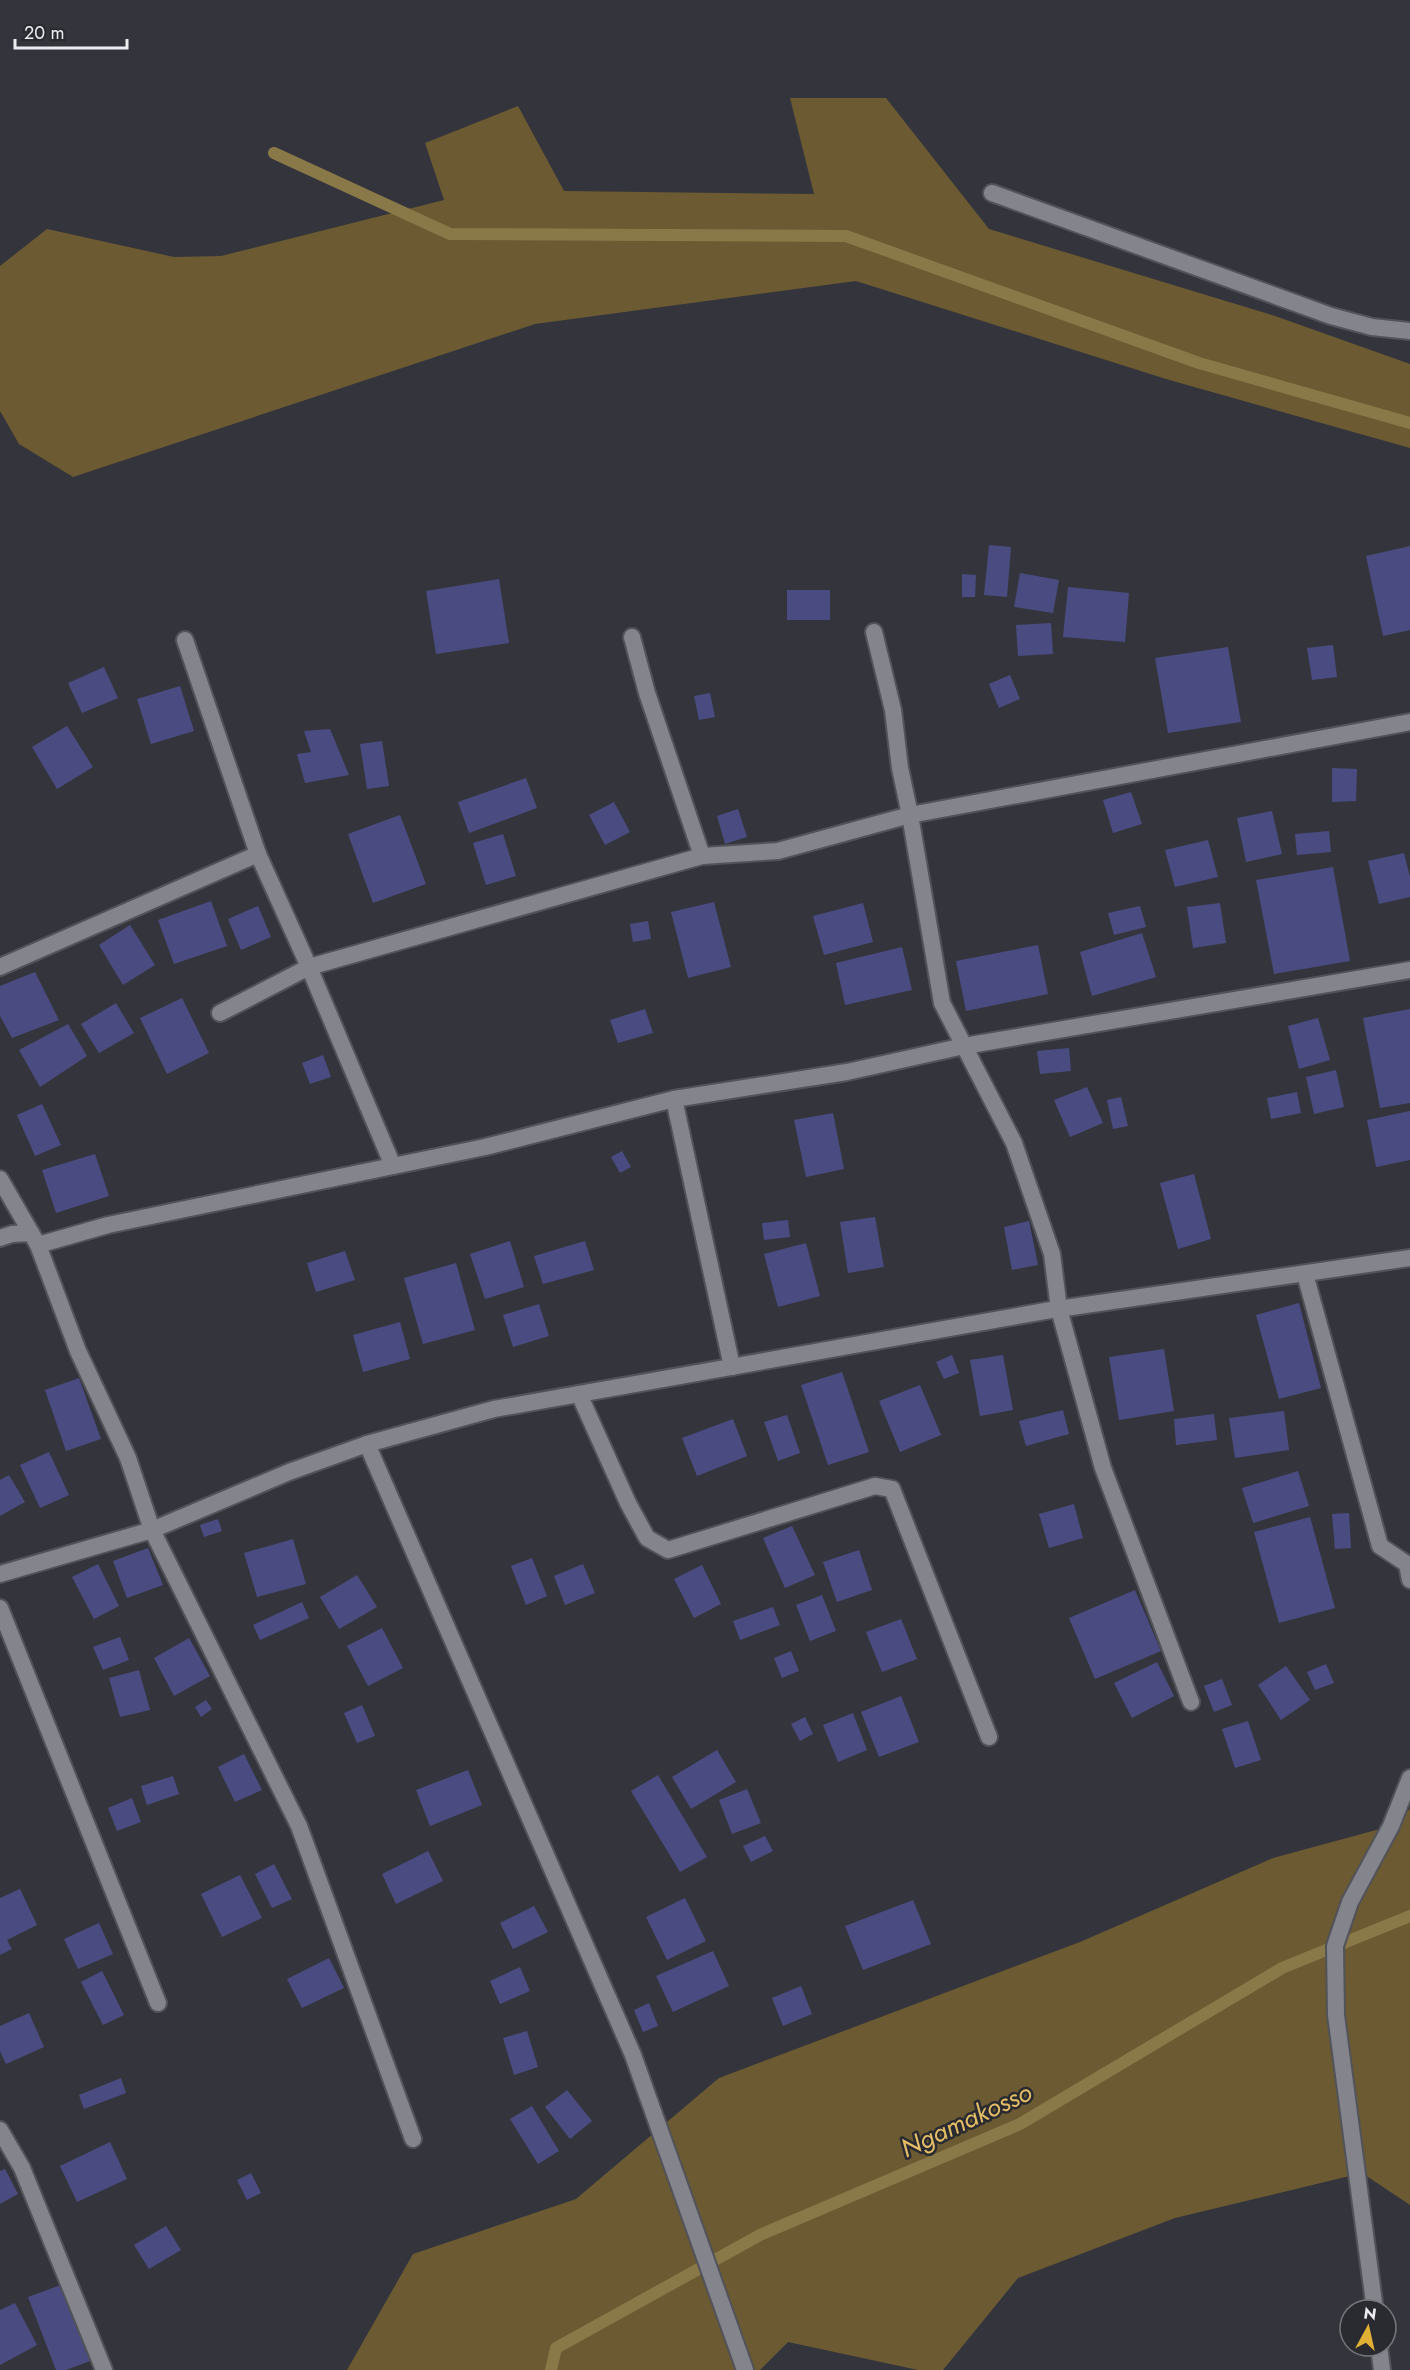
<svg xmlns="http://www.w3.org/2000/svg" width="1410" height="2370" font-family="Jost,sans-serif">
  <rect width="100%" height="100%" fill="#34353c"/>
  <!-- green -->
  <g fill="#6b5a32">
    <polygon points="790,98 886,98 989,229 1275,316 1410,364 1410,448 1166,379 856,281 535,324 73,477 19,444 0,411 0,266 47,229 174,257 221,256 444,200 425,143 518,106 564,191 814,194"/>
    <polygon points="1410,1809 1410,2205 1362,2173 1175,2218 1018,2278 943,2370 918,2370 788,2342 760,2370 347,2370 413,2254 576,2199 719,2078 1080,1942 1273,1858 1391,1826"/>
  </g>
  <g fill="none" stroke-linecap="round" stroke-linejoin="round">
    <!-- stream -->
    <g stroke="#8a7948" stroke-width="12">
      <polyline points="274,153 450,234 846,236 1199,363 1410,423"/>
      <polyline points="551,2370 556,2348 760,2235 1020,2124 1282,1968 1410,1916"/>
    </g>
  </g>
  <!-- building -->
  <g fill="#4a4c81">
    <polygon points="989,545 1011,547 1007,597 984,595"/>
    <polygon points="1410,546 1410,630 1383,636 1366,556"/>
    <polygon points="1020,573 1059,580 1053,613 1014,607"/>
    <polygon points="962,574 976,575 975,597 962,597"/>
    <polygon points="499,579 509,643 436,654 426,591"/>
    <polygon points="1068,587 1129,593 1125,642 1063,637"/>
    <rect x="787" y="590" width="43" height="30"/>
    <polygon points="1051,623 1053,654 1018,656 1016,625"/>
    <polygon points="1333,645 1337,677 1312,680 1307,648"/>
    <polygon points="1228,647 1241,722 1168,733 1155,658"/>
    <polygon points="104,667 118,698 82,713 68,683"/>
    <polygon points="1010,675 1020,699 999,708 989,684"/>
    <polygon points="180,686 194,731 151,744 137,699"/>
    <polygon points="710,693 715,717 699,720 694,696"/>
    <polygon points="67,726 93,767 57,789 32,747"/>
    <polygon points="330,729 349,775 305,783 297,754 311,752 304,731"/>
    <polygon points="382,741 389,786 367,789 360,744"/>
    <polygon points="1332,768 1357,769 1356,801 1332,802"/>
    <polygon points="526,778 537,808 469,833 458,802"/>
    <polygon points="1131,792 1142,824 1113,833 1103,800"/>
    <polygon points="614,802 630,832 605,845 589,815"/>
    <polygon points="738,809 747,837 725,844 717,816"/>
    <polygon points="1272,811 1282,854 1246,862 1237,818"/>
    <polygon points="400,815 426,884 373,903 348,834"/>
    <polygon points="1329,831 1331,852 1297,855 1295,834"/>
    <polygon points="503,834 516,876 486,885 473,843"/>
    <polygon points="1208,840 1218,877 1175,887 1165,850"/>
    <polygon points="1404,853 1410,877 1410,897 1379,904 1368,861"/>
    <polygon points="1333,867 1350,961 1274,974 1256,880"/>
    <polygon points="211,901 227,946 174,964 158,920"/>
    <polygon points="714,902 731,967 688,978 671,912"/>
    <polygon points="863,903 873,942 824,955 813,916"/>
    <polygon points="1220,903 1226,943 1193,948 1187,907"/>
    <polygon points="258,906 271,937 241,950 228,919"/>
    <polygon points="1140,906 1146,927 1114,935 1108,913"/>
    <polygon points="648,921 651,939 633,942 630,924"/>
    <polygon points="130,925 155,965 123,985 99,945"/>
    <polygon points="1142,933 1156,977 1092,996 1080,952"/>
    <polygon points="1038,945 1048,994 966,1011 956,961"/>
    <polygon points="902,947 912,990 845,1005 836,963"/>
    <polygon points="35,972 59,1020 12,1038 0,1016 0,986"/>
    <polygon points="182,998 209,1053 167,1074 140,1018"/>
    <polygon points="116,1003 134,1033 99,1053 81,1024"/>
    <polygon points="645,1009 653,1033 618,1043 610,1020"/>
    <polygon points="1410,1009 1410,1103 1380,1108 1363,1018"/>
    <polygon points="1318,1018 1330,1060 1299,1069 1288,1026"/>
    <polygon points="68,1024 87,1056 40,1087 19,1050"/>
    <polygon points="1069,1048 1071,1071 1040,1074 1037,1051"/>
    <polygon points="323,1055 331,1077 310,1084 302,1063"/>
    <polygon points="1336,1070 1344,1107 1314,1114 1306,1077"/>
    <polygon points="1087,1087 1103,1123 1070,1137 1054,1100"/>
    <polygon points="1297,1092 1301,1113 1271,1119 1267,1098"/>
    <polygon points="1121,1097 1128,1126 1113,1129 1107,1100"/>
    <polygon points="42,1104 61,1145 35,1156 17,1115"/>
    <polygon points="1410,1111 1410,1160 1376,1167 1367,1120"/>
    <polygon points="833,1113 844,1169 806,1177 794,1120"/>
    <polygon points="622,1151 631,1167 620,1173 611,1157"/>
    <polygon points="95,1154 109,1196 56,1213 42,1170"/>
    <polygon points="1194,1174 1211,1239 1178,1249 1160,1183"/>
    <polygon points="875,1217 884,1267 848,1273 840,1222"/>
    <polygon points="788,1220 790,1237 764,1240 762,1223"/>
    <polygon points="1029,1221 1038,1265 1012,1270 1004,1227"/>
    <polygon points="510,1241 524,1287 485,1299 470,1254"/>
    <polygon points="585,1241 594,1270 543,1284 534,1256"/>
    <polygon points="806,1243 820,1296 778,1307 764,1254"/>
    <polygon points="345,1251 355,1280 316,1292 307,1263"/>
    <polygon points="456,1263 475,1330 423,1344 404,1278"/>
    <polygon points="1299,1303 1321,1388 1279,1399 1256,1315"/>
    <polygon points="539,1304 549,1336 513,1347 503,1315"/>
    <polygon points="400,1322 410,1359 363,1372 353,1335"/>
    <polygon points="1164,1349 1174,1411 1119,1420 1109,1357"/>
    <polygon points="952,1355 959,1373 944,1379 936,1362"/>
    <polygon points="1003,1355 1013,1410 980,1416 970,1360"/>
    <polygon points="842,1372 869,1452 828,1465 801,1385"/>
    <polygon points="79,1378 101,1439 66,1451 45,1390"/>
    <polygon points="920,1385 941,1435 900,1452 879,1401"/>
    <polygon points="1063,1410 1069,1434 1026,1446 1019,1421"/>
    <polygon points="1284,1411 1289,1450 1235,1458 1229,1418"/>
    <polygon points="1214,1414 1217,1440 1176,1445 1174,1419"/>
    <polygon points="787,1415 800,1453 778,1461 764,1422"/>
    <polygon points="733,1419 747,1456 697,1476 682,1438"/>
    <polygon points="49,1452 69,1495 40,1508 20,1465"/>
    <polygon points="1298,1471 1309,1506 1253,1523 1242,1488"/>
    <polygon points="9,1475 25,1502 0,1516 0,1480"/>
    <polygon points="1074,1504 1083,1538 1049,1548 1039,1514"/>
    <polygon points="1349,1513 1351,1548 1335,1549 1332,1514"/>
    <polygon points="1310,1517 1335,1608 1279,1623 1254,1532"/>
    <polygon points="218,1519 222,1531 204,1537 200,1525"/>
    <polygon points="792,1526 815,1575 785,1588 763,1538"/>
    <polygon points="293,1539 306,1584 257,1597 244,1553"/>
    <polygon points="148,1548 163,1585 127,1598 113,1561"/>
    <polygon points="859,1550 872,1590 837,1602 823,1562"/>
    <polygon points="532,1558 547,1596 526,1605 511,1566"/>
    <polygon points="98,1564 119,1606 94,1619 72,1577"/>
    <polygon points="583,1564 595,1593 565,1605 554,1576"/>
    <polygon points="702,1565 721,1604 694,1618 674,1579"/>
    <polygon points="357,1575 377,1607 339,1629 320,1597"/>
    <polygon points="1135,1590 1161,1651 1095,1679 1069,1618"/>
    <polygon points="822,1595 836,1631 810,1641 796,1605"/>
    <polygon points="302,1602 309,1618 260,1640 253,1625"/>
    <polygon points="773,1607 780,1625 740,1640 733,1621"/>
    <polygon points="901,1619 917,1659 882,1672 866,1632"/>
    <polygon points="382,1628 403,1668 368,1686 347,1646"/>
    <polygon points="120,1637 129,1660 103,1670 93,1647"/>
    <polygon points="189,1638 210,1676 174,1696 154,1658"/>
    <polygon points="791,1651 799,1671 782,1678 774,1658"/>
    <polygon points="1157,1662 1174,1696 1132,1718 1114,1683"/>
    <polygon points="1326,1664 1334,1683 1315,1690 1307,1672"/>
    <polygon points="1286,1666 1310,1700 1281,1720 1258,1685"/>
    <polygon points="139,1670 150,1710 120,1717 109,1678"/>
    <polygon points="1222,1679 1232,1705 1214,1712 1204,1686"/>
    <polygon points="901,1696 919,1742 879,1757 861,1712"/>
    <polygon points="206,1700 212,1709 201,1717 195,1707"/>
    <polygon points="362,1705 375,1736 357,1743 344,1713"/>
    <polygon points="853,1713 867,1750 838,1762 823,1725"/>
    <polygon points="805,1717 813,1734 800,1741 791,1724"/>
    <polygon points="1248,1721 1261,1760 1235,1768 1222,1729"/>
    <polygon points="717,1750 736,1782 691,1809 672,1777"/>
    <polygon points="244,1754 262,1790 235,1802 218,1767"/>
    <polygon points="468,1770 482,1805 430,1826 416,1790"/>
    <polygon points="658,1775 707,1857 680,1872 631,1791"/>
    <polygon points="173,1776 179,1794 147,1805 141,1786"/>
    <polygon points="747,1789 761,1823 732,1834 719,1800"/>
    <polygon points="132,1798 141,1822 117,1831 108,1808"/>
    <polygon points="765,1836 773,1851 751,1862 743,1846"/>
    <polygon points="428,1851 443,1881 396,1904 382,1874"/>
    <polygon points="274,1864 292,1899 272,1908 255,1874"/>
    <polygon points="240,1875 262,1918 222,1937 201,1894"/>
    <polygon points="20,1889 37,1925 7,1940 12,1949 0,1955 0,1898"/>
    <polygon points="685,1898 706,1941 667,1960 646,1917"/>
    <polygon points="913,1900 931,1944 863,1970 845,1926"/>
    <polygon points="534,1906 548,1932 513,1949 500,1923"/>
    <polygon points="99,1923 113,1954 78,1969 64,1939"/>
    <polygon points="713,1951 729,1986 673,2012 656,1976"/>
    <polygon points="329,1958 344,1988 302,2008 287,1979"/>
    <polygon points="520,1967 530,1991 500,2004 490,1981"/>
    <polygon points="102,1971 124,2015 103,2025 81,1982"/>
    <polygon points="801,1986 812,2014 783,2026 772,1998"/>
    <polygon points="649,2003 658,2026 643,2032 634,2010"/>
    <polygon points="29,2013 44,2047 6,2064 0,2051 0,2026"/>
    <polygon points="527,2031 538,2067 514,2075 503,2038"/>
    <polygon points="121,2078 126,2093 84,2109 79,2095"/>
    <polygon points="567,2090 592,2121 570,2139 545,2107"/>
    <polygon points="532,2106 559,2151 538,2164 510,2119"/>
    <polygon points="110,2142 127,2179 77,2202 60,2166"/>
    <polygon points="5,2169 18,2194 0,2204 0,2171"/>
    <polygon points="251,2173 261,2193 247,2200 237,2180"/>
    <polygon points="166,2226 181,2250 149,2269 134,2245"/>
    <polygon points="61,2285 90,2361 66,2370 56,2370 28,2297"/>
    <polygon points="15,2303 37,2345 0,2365 0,2310"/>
  </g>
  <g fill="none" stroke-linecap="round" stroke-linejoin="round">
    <defs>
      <g id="minor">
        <polyline points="992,193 1331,316 1372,327 1410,331"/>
        <polyline points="874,632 893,710 900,768 910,815 942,1003 1014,1143 1052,1254 1059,1309 1103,1468 1191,1702"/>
        <polyline points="632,637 647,693 702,856"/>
        <polyline points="185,640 258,854 309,967 393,1166"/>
        <polyline points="0,967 258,854"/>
        <polyline points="220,1013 309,967 702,856 778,851 910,815 1410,722"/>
        <polyline points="674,1099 732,1367"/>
        <polyline points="0,1179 38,1245 108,1225 485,1147 674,1099 847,1072 964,1046 1410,970"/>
        <polyline points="0,1238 12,1234 31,1233"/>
        <polyline points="38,1245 78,1351 128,1458 152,1530 299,1826 413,2139"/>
        <polyline points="1305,1274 1380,1546 1407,1564 1410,1580"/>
        <polyline points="579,1394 628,1503 647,1538 668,1550 875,1486 892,1489 989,1737"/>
        <polyline points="367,1444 633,2055 745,2370"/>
        <polyline points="0,1574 152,1530 289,1472 367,1444 494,1409 1051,1310 1410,1258"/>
        <polyline points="0,1608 158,2003"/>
        <polyline points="0,2130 22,2168 104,2370"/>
        <polyline points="1375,2310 1336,2015 1335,1946 1350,1902 1391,1826 1410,1778"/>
        <polyline points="1379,2346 1382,2370"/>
      </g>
    </defs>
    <!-- minor casing -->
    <use href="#minor" stroke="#525259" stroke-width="20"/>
    <!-- minor -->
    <use href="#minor" stroke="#83848c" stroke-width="16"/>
  </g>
  <g text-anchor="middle" stroke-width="5" stroke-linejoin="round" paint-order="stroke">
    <!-- water labels -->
    <g font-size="26" font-style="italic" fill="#e4be66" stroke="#2a2b31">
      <text transform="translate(966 2120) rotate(-25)" y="9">Ngamakosso</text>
    </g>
  </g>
  <!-- north arrow -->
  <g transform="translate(1368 2328) rotate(8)"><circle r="28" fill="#2a2b31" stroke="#78787e" stroke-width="1.5"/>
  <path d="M0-4.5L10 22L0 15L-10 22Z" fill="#dfb034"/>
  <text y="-9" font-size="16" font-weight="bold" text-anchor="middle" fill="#ececf1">N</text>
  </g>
  <!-- scale -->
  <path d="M15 39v9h112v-9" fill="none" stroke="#ececf1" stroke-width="3"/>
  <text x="24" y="39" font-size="18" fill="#ececf1" stroke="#2a2b31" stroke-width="4.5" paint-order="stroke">20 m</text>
</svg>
